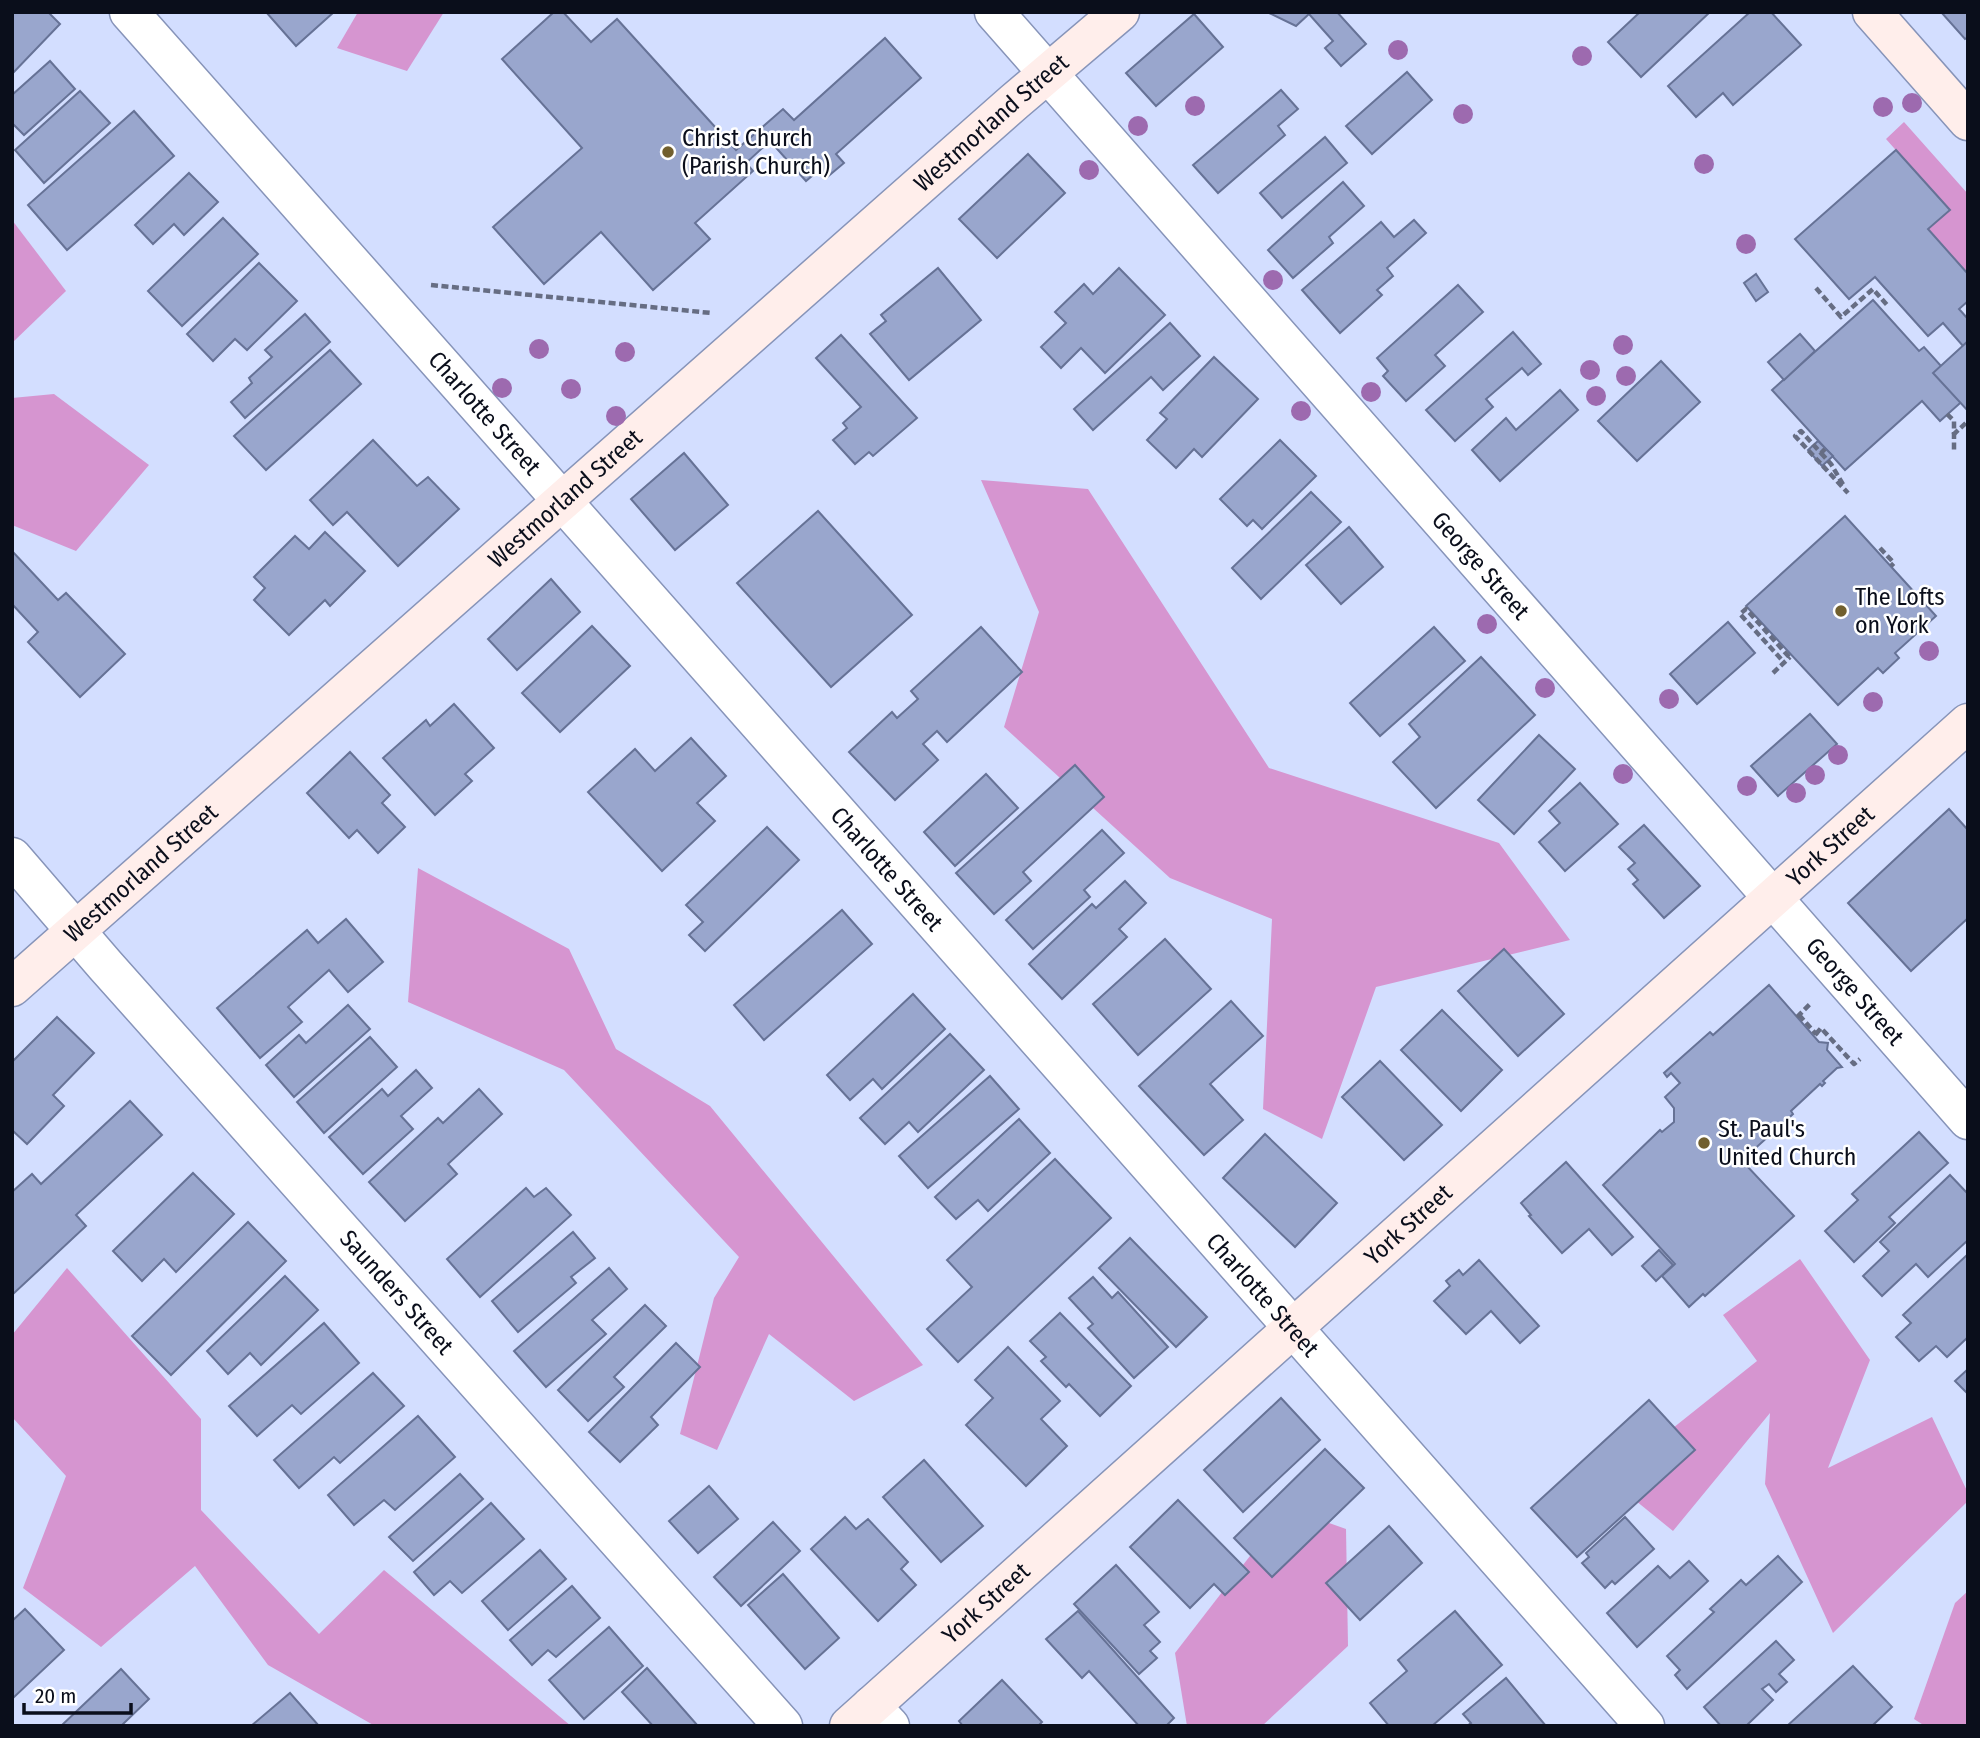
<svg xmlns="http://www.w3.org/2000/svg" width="1980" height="1738" font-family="'Fira Sans Condensed',sans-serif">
  <rect width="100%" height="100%" fill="#d3deff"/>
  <!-- green -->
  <g fill="#d695d0">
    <polygon points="358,12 444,12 407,71 337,48"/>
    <polygon points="1904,122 1968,194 1968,274 1928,229 1949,210 1886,139"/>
    <polygon points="12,220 66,291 12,343"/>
    <polygon points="54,394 149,465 76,551 12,525 12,398"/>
    <polygon points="981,480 1088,489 1269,768 1499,843 1570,940 1376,987 1322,1139 1263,1109 1272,919 1170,878 1004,727 1039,612"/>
    <polygon points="418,868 569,949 616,1049 710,1106 923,1365 854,1401 769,1334 717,1450 680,1434 714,1298 739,1257 564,1070 408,1002"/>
    <polygon points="1800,1259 1870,1360 1828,1468 1932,1417 1968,1493 1968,1501 1833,1633 1765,1484 1770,1413 1673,1531 1609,1479 1757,1361 1723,1315"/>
    <polygon points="67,1268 201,1419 201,1510 319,1634 384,1570 571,1726 375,1726 268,1665 195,1566 101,1647 23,1588 66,1476 12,1417 12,1335"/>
    <polygon points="1287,1508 1346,1529 1348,1646 1262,1726 1187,1726 1175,1653"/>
    <polygon points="1968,1591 1968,1726 1925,1726 1914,1719 1955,1603"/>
  </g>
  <!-- building -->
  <g fill="#99a6cd" stroke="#667296" stroke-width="2">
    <polygon points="12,12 48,12 60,24 12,74"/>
    <polygon points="266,12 334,12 296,46"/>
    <polygon points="554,12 563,12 591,42 617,19 736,150 783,109 794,120 885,38 921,78 836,154 844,163 826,178 819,170 806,181 770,141 746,163 753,171 695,223 710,239 653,290 601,232 544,284 493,227 582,148 502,59"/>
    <polygon points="1267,12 1337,12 1366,44 1341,66 1325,48 1333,41 1309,14 1296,26"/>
    <polygon points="1640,12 1710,12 1641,77 1608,42"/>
    <polygon points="1750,12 1771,12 1801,45 1733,105 1723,93 1696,117 1668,86"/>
    <polygon points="1941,12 1968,12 1968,37 1965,39"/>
    <polygon points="1194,14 1223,47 1156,106 1126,73"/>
    <polygon points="50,61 75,89 24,135 12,123 12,95"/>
    <polygon points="1407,72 1432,100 1372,154 1346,126"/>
    <polygon points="1281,90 1298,109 1278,126 1285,135 1218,193 1193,165"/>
    <polygon points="80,91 110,123 44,183 15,150"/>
    <polygon points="134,111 174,156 67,250 28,205"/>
    <polygon points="1325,137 1347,163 1282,218 1260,193"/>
    <polygon points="1896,150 1950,210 1928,229 1968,274 1968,301 1959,309 1968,319 1968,341 1963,346 1943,323 1928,336 1875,277 1849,299 1795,239"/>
    <polygon points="1028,154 1065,193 997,258 959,219"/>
    <polygon points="189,173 218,202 184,235 174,224 153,244 135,225"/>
    <polygon points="1343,182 1364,206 1329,237 1333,243 1293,278 1268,250"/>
    <polygon points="223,218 258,254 182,326 148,291"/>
    <polygon points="1414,220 1426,233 1387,268 1393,276 1377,290 1382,295 1340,333 1302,290 1381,222 1394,237"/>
    <polygon points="259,263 297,301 247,350 235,339 213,361 187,334"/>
    <polygon points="938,268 981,320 909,380 870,334 886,321 881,315"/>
    <polygon points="1119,268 1165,315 1105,373 1081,348 1061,368 1041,347 1066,323 1055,312 1084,284 1093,294"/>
    <polygon points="1756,274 1768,292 1756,301 1744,283"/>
    <polygon points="1458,285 1483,312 1435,355 1445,366 1406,401 1383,376 1388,371 1377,358"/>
    <polygon points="1873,300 1919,351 1924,347 1968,396 1940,421 1922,401 1845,470 1772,390"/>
    <polygon points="305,314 330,342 245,418 231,402 252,383 249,378 272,357 265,350"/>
    <polygon points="1170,323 1200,356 1163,390 1151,377 1093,430 1074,409"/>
    <polygon points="1513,332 1541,364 1528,375 1522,368 1486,399 1493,407 1455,441 1426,410"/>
    <polygon points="1800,334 1815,351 1784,380 1768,362"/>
    <polygon points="841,335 917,418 873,456 869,452 855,464 833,440 847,428 843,423 861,407 816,358"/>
    <polygon points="1968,341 1968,411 1933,373"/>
    <polygon points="330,350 361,384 266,470 234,436"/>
    <polygon points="1214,357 1258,399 1202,457 1194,449 1176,468 1147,440 1167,419 1160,413"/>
    <polygon points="1661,361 1700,402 1637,461 1598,421"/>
    <polygon points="1560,390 1578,410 1500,481 1472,450 1506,418 1516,430"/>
    <polygon points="373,440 417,486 428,477 459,509 398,566 347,512 333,525 310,500"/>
    <polygon points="1280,440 1316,476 1262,529 1253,520 1247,526 1220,499"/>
    <polygon points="1818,441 1833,456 1822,466 1808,450"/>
    <polygon points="684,453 728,505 675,550 631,499"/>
    <polygon points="1311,492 1341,522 1261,599 1232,568"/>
    <polygon points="818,511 912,615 831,687 737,583"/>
    <polygon points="1845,516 1936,616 1895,653 1899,658 1883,673 1878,668 1838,705 1746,606"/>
    <polygon points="1349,527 1383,567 1341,604 1306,565"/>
    <polygon points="325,532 365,571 330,606 325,600 289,635 254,600 265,588 254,577 295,536 309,549"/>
    <polygon points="12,551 58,600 66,593 125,654 80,697 28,642 38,632 12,604"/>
    <polygon points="551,579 580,612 517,670 488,639"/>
    <polygon points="1728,622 1755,653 1697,704 1670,674"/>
    <polygon points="592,626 630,666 560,732 522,693"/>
    <polygon points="981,627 1022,672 947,742 937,731 923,744 938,760 895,800 849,752 892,712 897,718 918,699 911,691"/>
    <polygon points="1434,627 1465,661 1380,736 1350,703"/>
    <polygon points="1481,657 1535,715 1436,808 1393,762 1420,737 1409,724"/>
    <polygon points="454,704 494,748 465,774 472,781 435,815 383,758 426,720 430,726"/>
    <polygon points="1810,714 1837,744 1778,796 1751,766"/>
    <polygon points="1539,735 1575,769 1514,834 1478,800"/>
    <polygon points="691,738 726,776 697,803 715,821 662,871 588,792 635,749 655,771"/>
    <polygon points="350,752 390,795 382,803 405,827 378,853 357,830 349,838 307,793"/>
    <polygon points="1075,765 1104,797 1023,872 1031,881 994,914 956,873"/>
    <polygon points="986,774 1018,808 955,866 924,832"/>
    <polygon points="1580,783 1618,824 1565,871 1539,842 1560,823 1549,811"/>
    <polygon points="1949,809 1968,830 1968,918 1911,971 1848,903"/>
    <polygon points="1644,825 1700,886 1664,918 1633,884 1638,880 1628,869 1635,863 1619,847"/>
    <polygon points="767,827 799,860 705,951 689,935 703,922 686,905"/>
    <polygon points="1102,830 1124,853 1084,890 1090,897 1033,949 1006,920"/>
    <polygon points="1125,881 1146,903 1119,929 1127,937 1062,999 1029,964 1092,904 1096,908"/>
    <polygon points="842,910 872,944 764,1040 734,1005"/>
    <polygon points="346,919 383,962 348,992 329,970 288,1007 302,1022 260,1058 217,1008 307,930 318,943"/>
    <polygon points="1165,939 1211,989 1138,1055 1093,1004"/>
    <polygon points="1504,949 1564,1014 1518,1056 1458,991"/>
    <polygon points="1769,985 1819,1042 1828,1043 1827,1050 1842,1067 1837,1068 1823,1081 1825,1083 1822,1086 1820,1084 1791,1111 1793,1114 1750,1153 1754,1158 1746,1165 1794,1216 1705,1296 1703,1294 1689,1307 1662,1276 1675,1264 1603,1185 1660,1130 1662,1132 1674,1122 1674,1108 1665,1097 1680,1083 1671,1073 1667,1077 1664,1073 1710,1032 1713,1035"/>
    <polygon points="913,994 945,1029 882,1089 873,1079 850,1100 827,1075"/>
    <polygon points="1231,1001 1263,1036 1210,1084 1243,1120 1204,1155 1139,1086"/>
    <polygon points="348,1005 370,1029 294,1097 266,1065 299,1035 306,1043"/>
    <polygon points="1442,1010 1502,1070 1461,1111 1401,1050"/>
    <polygon points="57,1017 94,1053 53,1095 64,1106 27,1144 12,1130 12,1062"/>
    <polygon points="950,1034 984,1070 918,1132 909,1122 885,1144 860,1118"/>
    <polygon points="370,1037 397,1067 324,1133 297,1102"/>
    <polygon points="1380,1061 1442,1125 1404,1160 1342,1097"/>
    <polygon points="416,1070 432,1088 401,1116 413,1129 363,1174 329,1137 382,1089 388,1096"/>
    <polygon points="990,1076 1019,1109 928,1188 899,1156"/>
    <polygon points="479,1089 502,1114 448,1164 457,1174 405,1221 369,1182 438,1118 443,1123"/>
    <polygon points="130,1101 162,1135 76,1215 86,1226 12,1295 12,1192 32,1174 41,1184"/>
    <polygon points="1019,1119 1050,1153 988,1211 978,1200 956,1219 935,1197"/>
    <polygon points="1919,1132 1948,1163 1889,1217 1895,1223 1854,1262 1825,1231 1858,1200 1852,1194"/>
    <polygon points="1265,1134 1337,1203 1295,1247 1223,1178"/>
    <polygon points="1055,1159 1111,1218 958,1362 927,1329 972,1287 947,1260"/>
    <polygon points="1566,1162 1633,1237 1612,1255 1589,1229 1562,1253 1529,1216 1531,1215 1521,1203"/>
    <polygon points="193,1173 234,1214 176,1272 164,1259 142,1281 113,1251"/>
    <polygon points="1950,1175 1968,1194 1968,1240 1928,1277 1916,1264 1882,1296 1863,1276 1889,1251 1880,1242"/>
    <polygon points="526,1188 534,1197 546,1188 571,1215 480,1297 447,1259"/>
    <polygon points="248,1222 286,1261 171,1375 132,1336"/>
    <polygon points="573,1232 595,1258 571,1277 576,1283 518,1332 492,1301"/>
    <polygon points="1130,1238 1207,1317 1176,1347 1099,1268"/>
    <polygon points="1659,1250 1673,1265 1656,1281 1642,1266"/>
    <polygon points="1968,1254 1968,1337 1947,1357 1936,1346 1919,1361 1896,1337 1911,1323 1903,1315"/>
    <polygon points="1479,1260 1539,1326 1520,1343 1491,1311 1466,1334 1434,1301 1450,1286 1446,1281 1459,1270 1463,1275"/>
    <polygon points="609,1268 627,1289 592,1320 606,1334 546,1387 514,1351"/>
    <polygon points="285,1276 318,1310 261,1365 250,1353 228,1374 207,1351"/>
    <polygon points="1093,1277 1112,1298 1118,1292 1168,1347 1134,1378 1088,1328 1093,1324 1069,1298"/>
    <polygon points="645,1305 666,1326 614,1377 624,1387 588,1421 558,1390"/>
    <polygon points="1060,1313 1131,1386 1100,1416 1069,1384 1066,1387 1041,1361 1046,1357 1030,1341"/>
    <polygon points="324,1323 359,1363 301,1414 292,1405 257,1436 229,1406"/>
    <polygon points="676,1343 700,1367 651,1417 658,1425 620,1462 589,1432"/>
    <polygon points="1008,1347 1060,1401 1041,1419 1067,1446 1026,1486 966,1425 993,1398 975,1380"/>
    <polygon points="1968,1369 1968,1394 1955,1381"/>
    <polygon points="373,1373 404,1406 340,1463 334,1457 299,1488 274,1460"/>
    <polygon points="1281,1398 1320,1440 1243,1512 1204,1470"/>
    <polygon points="1649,1400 1695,1450 1577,1557 1531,1508"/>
    <polygon points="418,1416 455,1457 395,1510 384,1500 354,1525 328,1495"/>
    <polygon points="1325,1449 1364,1488 1272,1577 1234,1538"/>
    <polygon points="924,1460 983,1526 941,1562 883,1497"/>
    <polygon points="460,1474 483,1499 413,1561 389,1537"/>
    <polygon points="709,1486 738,1519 698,1553 669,1521"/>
    <polygon points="1178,1500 1249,1572 1225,1595 1214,1584 1190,1608 1130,1547"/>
    <polygon points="491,1503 524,1539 462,1593 450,1581 434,1595 414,1572"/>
    <polygon points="845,1517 856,1529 868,1519 908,1562 901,1569 916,1585 878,1621 811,1549"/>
    <polygon points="1625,1517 1654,1549 1615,1584 1612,1581 1605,1588 1582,1563 1589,1557 1586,1553"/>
    <polygon points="773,1522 800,1551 741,1606 714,1577"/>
    <polygon points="1389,1526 1422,1563 1360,1620 1326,1583"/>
    <polygon points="540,1550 566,1579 508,1630 482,1601"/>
    <polygon points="1778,1556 1802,1582 1687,1689 1675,1675 1680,1670 1667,1656 1714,1612 1710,1609 1741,1580 1746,1585"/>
    <polygon points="1689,1561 1708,1581 1637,1647 1607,1613 1658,1566 1670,1578"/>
    <polygon points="1116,1565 1159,1612 1144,1625 1160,1642 1150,1651 1157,1658 1139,1674 1074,1604"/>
    <polygon points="783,1574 839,1638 805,1669 748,1605"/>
    <polygon points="572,1586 600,1618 556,1657 548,1650 532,1665 510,1640"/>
    <polygon points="25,1609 64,1650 12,1699 12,1621"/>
    <polygon points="1078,1611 1174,1718 1166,1726 1139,1726 1089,1671 1082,1678 1046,1639"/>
    <polygon points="1455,1611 1502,1665 1432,1726 1389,1726 1370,1703 1407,1671 1398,1660"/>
    <polygon points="609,1627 643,1666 584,1719 549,1680"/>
    <polygon points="1776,1641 1794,1660 1779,1674 1787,1682 1776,1692 1769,1684 1762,1689 1773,1700 1746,1726 1721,1726 1704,1707"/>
    <polygon points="1853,1666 1892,1707 1872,1726 1787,1726"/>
    <polygon points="647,1668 698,1726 653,1726 622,1692"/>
    <polygon points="121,1669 149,1699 121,1726 61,1726"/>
    <polygon points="1506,1678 1546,1726 1467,1726 1471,1723 1463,1714"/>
    <polygon points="1002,1680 1042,1722 1038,1726 963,1726 959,1721"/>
    <polygon points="290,1693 319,1726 251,1726"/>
  </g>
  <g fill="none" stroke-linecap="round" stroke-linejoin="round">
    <defs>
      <g id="street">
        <path id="s1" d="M129 12C636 582 1138 1157 1645 1726"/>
        <path id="s2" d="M994 12 1968 1120"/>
        <path id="s3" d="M12 857 105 965 783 1726"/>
        <polyline points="871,1706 890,1726"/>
      </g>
      <g id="secondary">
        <polyline points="1872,12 1968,121"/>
        <path id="s4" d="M12 987 1014 102 1120 12"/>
        <path id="s5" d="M849 1726 1968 723"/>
      </g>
    </defs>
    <!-- street casing -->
    <use href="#street" stroke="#8794b9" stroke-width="41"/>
    <!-- secondary casing -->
    <use href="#secondary" stroke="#8794b9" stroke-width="41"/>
    <!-- path -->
    <g stroke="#666d83" stroke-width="4.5" stroke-dasharray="7 3.5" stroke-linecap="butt">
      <polyline points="431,285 711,313"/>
      <polyline points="1816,288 1841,317 1873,289 1887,305"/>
      <polyline points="1947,414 1954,421 1954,450"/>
      <polyline points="1953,435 1968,421"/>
      <polyline points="1825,449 1821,453 1801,431 1795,436 1848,493"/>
      <polyline points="1821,453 1831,464 1844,486"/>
      <polyline points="1880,548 1894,563 1891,566"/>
      <polyline points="1781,659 1740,614 1746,609 1790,658"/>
      <polyline points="1773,673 1790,657"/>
      <polyline points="1799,1015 1816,1034 1815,1035"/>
      <polyline points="1797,1017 1811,1003"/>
      <polyline points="1816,1034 1821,1028 1854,1064 1860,1059"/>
    </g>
    <!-- street -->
    <use href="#street" stroke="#fff" stroke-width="38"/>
    <!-- secondary -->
    <use href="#secondary" stroke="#ffeeeb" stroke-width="38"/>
  </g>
  <!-- trees -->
  <g fill="#9d6aaf">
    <circle cx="1398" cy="50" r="10"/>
    <circle cx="1582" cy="56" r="10"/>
    <circle cx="1912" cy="103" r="10"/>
    <circle cx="1195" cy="106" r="10"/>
    <circle cx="1883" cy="107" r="10"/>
    <circle cx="1463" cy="114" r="10"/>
    <circle cx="1138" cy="126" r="10"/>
    <circle cx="1704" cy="164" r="10"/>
    <circle cx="1089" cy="170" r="10"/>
    <circle cx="1746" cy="244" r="10"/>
    <circle cx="1273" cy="280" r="10"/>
    <circle cx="1623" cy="345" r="10"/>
    <circle cx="539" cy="349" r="10"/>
    <circle cx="625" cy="352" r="10"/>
    <circle cx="1590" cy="370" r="10"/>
    <circle cx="1626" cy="376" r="10"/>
    <circle cx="502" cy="388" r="10"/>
    <circle cx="571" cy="389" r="10"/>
    <circle cx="1371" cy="392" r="10"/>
    <circle cx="1596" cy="396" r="10"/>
    <circle cx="1301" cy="411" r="10"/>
    <circle cx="616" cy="416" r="10"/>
    <circle cx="1487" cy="624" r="10"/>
    <circle cx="1929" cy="651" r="10"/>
    <circle cx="1545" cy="688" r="10"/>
    <circle cx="1669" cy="699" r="10"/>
    <circle cx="1873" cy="702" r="10"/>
    <circle cx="1838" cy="755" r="10"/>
    <circle cx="1623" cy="774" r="10"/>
    <circle cx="1815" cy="775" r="10"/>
    <circle cx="1747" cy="786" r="10"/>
    <circle cx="1796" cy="793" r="10"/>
  </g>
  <!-- markers -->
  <g fill="#715f2e" stroke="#fff" stroke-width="2.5">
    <circle cx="668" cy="152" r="7"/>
    <circle cx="1841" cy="611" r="7"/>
    <circle cx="1704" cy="1143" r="7"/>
  </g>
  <g text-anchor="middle" stroke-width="5" stroke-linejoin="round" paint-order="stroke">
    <!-- street labels -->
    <g font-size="24" fill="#0a0e1b" stroke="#fff">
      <text dy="8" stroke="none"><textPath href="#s4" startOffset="1306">Westmorland Street</textPath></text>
      <text dy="8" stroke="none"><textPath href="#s1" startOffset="536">Charlotte Street</textPath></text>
      <text dy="8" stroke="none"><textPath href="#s4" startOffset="738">Westmorland Street</textPath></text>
      <text dy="8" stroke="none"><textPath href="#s2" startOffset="737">George Street</textPath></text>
      <text dy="8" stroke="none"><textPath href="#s5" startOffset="1318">York Street</textPath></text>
      <text dy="8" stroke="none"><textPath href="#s1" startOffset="1144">Charlotte Street</textPath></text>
      <text dy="8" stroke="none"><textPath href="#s4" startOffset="172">Westmorland Street</textPath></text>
      <text dy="8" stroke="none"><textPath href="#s2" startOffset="1304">George Street</textPath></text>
      <text dy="8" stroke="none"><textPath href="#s5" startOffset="751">York Street</textPath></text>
      <text dy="8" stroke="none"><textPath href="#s3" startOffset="581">Saunders Street</textPath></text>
      <text dy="8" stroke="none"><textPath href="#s1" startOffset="1712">Charlotte Street</textPath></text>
      <text dy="8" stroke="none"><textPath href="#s5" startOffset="184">York Street</textPath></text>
    </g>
    <!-- poi labels -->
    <g font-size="24" fill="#0a0e1b" stroke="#fff" text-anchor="start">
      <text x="682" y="146">Christ Church<tspan x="682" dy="28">(Parish Church)</tspan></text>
      <text x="1855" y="605">The Lofts<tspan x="1855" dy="28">on York</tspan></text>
      <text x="1718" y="1137">St. Paul's<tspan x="1718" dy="28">United Church</tspan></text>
    </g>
  </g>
  <!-- border -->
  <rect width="1980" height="1738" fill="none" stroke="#0a0e1b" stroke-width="28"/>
  <!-- scale -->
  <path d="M24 1703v10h107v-10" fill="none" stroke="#0a0e1b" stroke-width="3.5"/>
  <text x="35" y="1703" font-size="21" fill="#0a0e1b" stroke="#ffffff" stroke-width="5" paint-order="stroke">20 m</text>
</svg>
